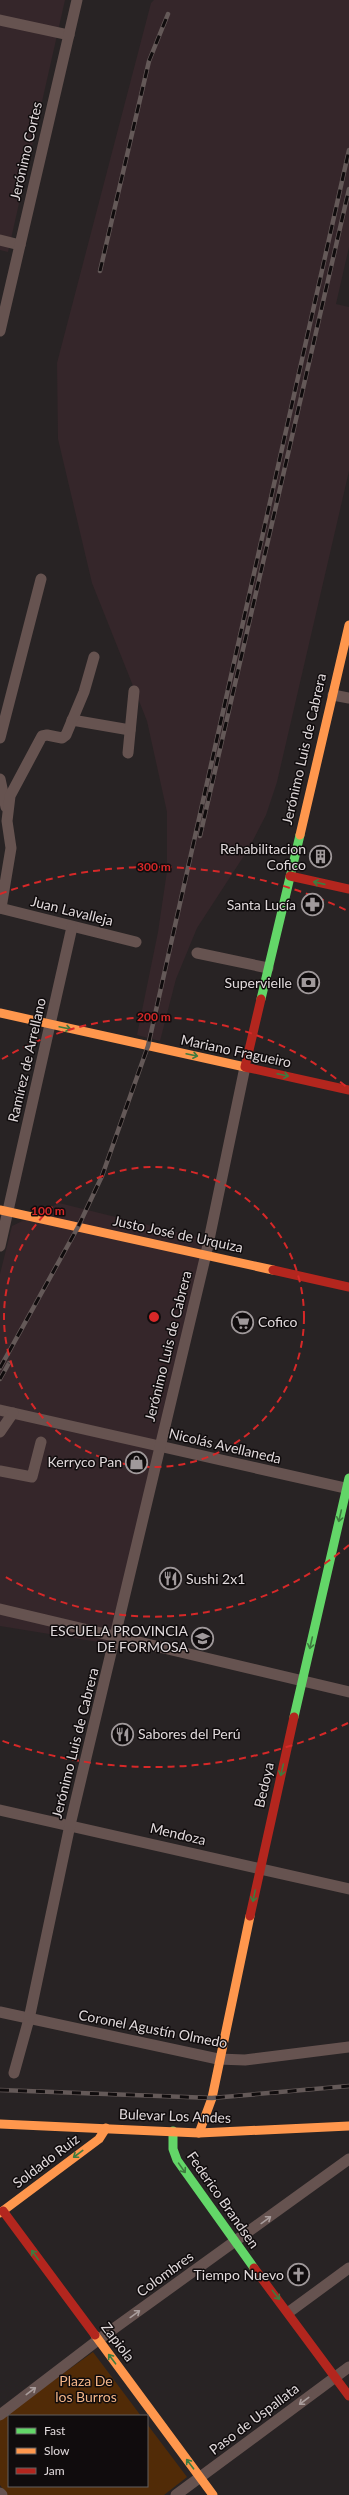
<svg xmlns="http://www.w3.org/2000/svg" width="349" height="2495" font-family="Lato,sans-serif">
  <rect width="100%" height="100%" fill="#282324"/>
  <!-- built -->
  <g fill="#35262a">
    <polygon points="0,0 65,0 8,252 0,250"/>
    <polygon points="154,0 349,0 349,247 336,304 349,307 349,471 277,782 266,815 249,848 197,928 176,979 160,1041 137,1035 158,932 167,871 167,812 147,721 92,583 58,439 57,363 151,3"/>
    <polygon points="59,1203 209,1240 117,1645 0,1626 0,1274 12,1226"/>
  </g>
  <!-- green -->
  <polygon fill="#512b07" points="93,2352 141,2416 9,2416 9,2486 147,2486 147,2424 187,2477 164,2495 7,2495 0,2485 0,2419"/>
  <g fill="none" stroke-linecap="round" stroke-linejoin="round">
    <!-- street -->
    <g stroke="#665350" stroke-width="11">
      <polyline points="0,20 69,35"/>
      <polyline points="0,240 20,245"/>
      <polyline points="0,331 77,0"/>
      <polyline points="333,695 349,698"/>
      <polyline points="72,720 130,730"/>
      <polyline points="0,738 41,579"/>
      <polyline points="128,753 134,691"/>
      <polyline points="0,779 6,807"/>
      <polyline points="0,908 136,942"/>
      <polyline points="1,908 11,848 7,821 10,796 42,736 47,735 62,738 66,735 84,692 94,657"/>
      <polyline points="197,953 268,968"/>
      <polyline points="0,1246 72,927"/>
      <polyline points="0,1410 349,1489"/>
      <polyline points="0,1432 13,1413"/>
      <polyline points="0,1471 32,1477 41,1442"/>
      <polyline points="0,1609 349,1692"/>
      <polyline points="0,1810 349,1889"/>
      <polyline points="0,2012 218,2059 245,2060 349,2047"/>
      <polyline points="14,2073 29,2019 70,1825 206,1254 245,1067"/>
      <polyline points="289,2312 349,2268"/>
      <polyline points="0,2415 98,2340 349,2159"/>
      <polyline points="0,2493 2,2495"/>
      <polyline points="176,2495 349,2367"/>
    </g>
    <!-- fast -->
    <g stroke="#63d668" stroke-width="9">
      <polyline points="261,999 300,835"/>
      <polyline points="294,1717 349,1478"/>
      <polyline points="173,2131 173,2149 177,2160 254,2268"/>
    </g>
    <!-- slow -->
    <g stroke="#ff974d" stroke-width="9">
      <polyline points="300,835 349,625"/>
      <polyline points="0,1013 245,1067"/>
      <polyline points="0,1210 273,1270"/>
      <polyline points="0,2124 199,2133 349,2126"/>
      <polyline points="199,2133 212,2098 250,1916"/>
      <polyline points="0,2213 99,2139 106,2128"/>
      <polyline points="95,2335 213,2495"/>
    </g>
    <!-- jam -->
    <g stroke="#b3261e" stroke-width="9">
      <polyline points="290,876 349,889"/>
      <polyline points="261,999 245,1067 349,1090"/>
      <polyline points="273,1270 349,1287"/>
      <polyline points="250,1916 294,1717"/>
      <polyline points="3,2211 95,2335"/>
      <polyline points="254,2268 349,2396"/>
    </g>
    <defs>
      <g id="rail">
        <polyline points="100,271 149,61 168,14"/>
        <polyline points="200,836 349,189"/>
        <polyline points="0,1368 78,1227 102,1176 148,1046 349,150"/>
        <polyline points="0,1379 9,1363"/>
        <polyline points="0,2090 212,2098 349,2086"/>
      </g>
    </defs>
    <!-- rail casing -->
    <use href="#rail" stroke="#645958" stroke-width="4.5"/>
    <!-- rail -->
    <use href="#rail" stroke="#100c0d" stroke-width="3" stroke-dasharray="9" stroke-linecap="butt"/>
  </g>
  <!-- one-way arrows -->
  <defs><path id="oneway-shaft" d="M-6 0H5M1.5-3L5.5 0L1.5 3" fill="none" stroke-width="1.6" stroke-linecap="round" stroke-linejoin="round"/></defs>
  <g stroke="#3e7b3f">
    <use href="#oneway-shaft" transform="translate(319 883) rotate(-167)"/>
    <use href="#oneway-shaft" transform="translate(65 1028) rotate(12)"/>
    <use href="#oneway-shaft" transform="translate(192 1055) rotate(12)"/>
    <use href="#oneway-shaft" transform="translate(283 1075) rotate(12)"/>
    <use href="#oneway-shaft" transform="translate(340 1516) rotate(103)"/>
    <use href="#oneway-shaft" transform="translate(311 1643) rotate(103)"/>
    <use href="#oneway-shaft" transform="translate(282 1770) rotate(103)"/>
    <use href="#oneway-shaft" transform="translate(254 1896) rotate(102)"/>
    <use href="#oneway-shaft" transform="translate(78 2154) rotate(143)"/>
    <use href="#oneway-shaft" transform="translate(182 2168) rotate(55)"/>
    <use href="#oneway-shaft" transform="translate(35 2255) rotate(-126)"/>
    <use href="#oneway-shaft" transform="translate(276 2295) rotate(52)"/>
    <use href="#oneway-shaft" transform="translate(112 2359) rotate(-127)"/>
    <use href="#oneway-shaft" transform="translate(190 2464) rotate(-127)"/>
  </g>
  <g stroke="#a99d9c">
    <use href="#oneway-shaft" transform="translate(266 2220) rotate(-36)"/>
    <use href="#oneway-shaft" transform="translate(135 2314) rotate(-36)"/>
    <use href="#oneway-shaft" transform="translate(31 2391) rotate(-37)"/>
    <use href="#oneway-shaft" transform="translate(304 2401) rotate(143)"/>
  </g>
  <!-- distance rings -->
  <g fill="none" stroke="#d62828" stroke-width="2" stroke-dasharray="7 5">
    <circle cx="154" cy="1317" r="150"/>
    <path d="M349 1545A300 300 0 0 1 2 1575M2 1059A300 300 0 0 1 349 1089"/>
    <path d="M348 1723A450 450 0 0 1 0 1740M0 894A450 450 0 0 1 348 911"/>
  </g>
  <!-- icons -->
  <defs>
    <symbol id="building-ring" viewBox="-11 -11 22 22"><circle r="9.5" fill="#100c0d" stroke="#a0999b" stroke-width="1.5"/><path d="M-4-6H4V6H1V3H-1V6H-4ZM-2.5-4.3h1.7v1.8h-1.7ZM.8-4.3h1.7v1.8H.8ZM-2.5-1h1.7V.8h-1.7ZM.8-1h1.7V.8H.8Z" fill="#a0999b"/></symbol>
    <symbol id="pharmacy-ring" viewBox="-11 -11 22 22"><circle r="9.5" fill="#100c0d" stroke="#a0999b" stroke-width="1.5"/><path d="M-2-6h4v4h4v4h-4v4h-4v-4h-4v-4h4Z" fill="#a0999b"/></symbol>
    <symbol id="bank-ring" viewBox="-11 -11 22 22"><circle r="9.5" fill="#100c0d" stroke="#a0999b" stroke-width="1.5"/><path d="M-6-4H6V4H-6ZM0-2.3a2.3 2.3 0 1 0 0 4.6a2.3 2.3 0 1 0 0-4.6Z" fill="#a0999b"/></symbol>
    <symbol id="supermarket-ring" viewBox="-11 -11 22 22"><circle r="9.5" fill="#100c0d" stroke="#a0999b" stroke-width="1.5"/><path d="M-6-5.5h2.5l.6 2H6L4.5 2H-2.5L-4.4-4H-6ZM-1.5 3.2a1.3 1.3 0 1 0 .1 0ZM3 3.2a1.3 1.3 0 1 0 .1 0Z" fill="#a0999b"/></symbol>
    <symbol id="shop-ring" viewBox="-11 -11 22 22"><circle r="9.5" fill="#100c0d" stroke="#a0999b" stroke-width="1.5"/><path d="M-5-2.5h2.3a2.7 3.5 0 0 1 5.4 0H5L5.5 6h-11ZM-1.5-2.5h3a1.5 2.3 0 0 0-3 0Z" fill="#a0999b"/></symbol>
    <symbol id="restaurant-ring" viewBox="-11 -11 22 22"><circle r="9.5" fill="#100c0d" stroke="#a0999b" stroke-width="1.5"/><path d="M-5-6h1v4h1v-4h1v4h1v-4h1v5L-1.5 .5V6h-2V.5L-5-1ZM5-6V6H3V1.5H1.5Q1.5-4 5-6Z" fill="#a0999b"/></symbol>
    <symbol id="school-ring" viewBox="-11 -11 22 22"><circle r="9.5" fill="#100c0d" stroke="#a0999b" stroke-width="1.5"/><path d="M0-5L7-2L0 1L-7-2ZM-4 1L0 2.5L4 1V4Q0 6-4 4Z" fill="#a0999b"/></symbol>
    <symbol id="church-ring" viewBox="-11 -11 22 22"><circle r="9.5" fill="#100c0d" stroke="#a0999b" stroke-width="1.5"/><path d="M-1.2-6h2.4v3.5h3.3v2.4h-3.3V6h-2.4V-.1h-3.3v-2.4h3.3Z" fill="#a0999b"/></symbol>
  </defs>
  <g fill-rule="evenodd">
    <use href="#building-ring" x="308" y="844" width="25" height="25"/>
    <use href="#pharmacy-ring" x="300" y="892" width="25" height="25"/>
    <use href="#bank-ring" x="296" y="970" width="25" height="25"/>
    <use href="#supermarket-ring" x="230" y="1310" width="25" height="25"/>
    <use href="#shop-ring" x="124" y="1450" width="25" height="25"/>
    <use href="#restaurant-ring" x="158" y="1566" width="25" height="25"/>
    <use href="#school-ring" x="190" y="1626" width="25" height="25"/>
    <use href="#restaurant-ring" x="110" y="1722" width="25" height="25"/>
    <use href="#church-ring" x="286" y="2262" width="25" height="25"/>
  </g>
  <g text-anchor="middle" stroke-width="3" stroke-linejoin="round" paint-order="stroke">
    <!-- street labels -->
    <g font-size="14" fill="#e0d9db" stroke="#100c0d">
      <text transform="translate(26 151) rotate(-77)" y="5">Jerónimo Cortes</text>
      <text transform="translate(304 749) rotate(-77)" y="5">Jerónimo Luis de Cabrera</text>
      <text transform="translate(72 911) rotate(14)" y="5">Juan Lavalleja</text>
      <text transform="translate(236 1051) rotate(12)" y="5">Mariano Fragueiro</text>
      <text transform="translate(27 1060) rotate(-77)" y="5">Ramírez de Arrellano</text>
      <text transform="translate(178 1234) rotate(12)" y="5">Justo José de Urquiza</text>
      <text transform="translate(168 1346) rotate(-76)" y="5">Jerónimo Luis de Cabrera</text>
      <text transform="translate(225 1446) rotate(13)" y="5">Nicolás Avellaneda</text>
      <text transform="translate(75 1743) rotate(-76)" y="5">Jerónimo Luis de Cabrera</text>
      <text transform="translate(264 1785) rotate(-77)" y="5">Bedoya</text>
      <text transform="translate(178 1834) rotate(13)" y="5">Mendoza</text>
      <text transform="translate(153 2029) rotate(11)" y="5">Coronel Agustín Olmedo</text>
      <text transform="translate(175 2116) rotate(2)" y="5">Bulevar Los Andes</text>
      <text transform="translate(46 2161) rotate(-37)" y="5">Soldado Ruiz</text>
      <text transform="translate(223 2200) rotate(55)" y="5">Federico Brandsen</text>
      <text transform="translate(165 2274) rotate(-36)" y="5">Colombres</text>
      <text transform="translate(118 2342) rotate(53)" y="5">Zapiola</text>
      <text transform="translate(254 2419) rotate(-37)" y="5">Paso de Uspallata</text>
    </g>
    <!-- poi labels -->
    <g font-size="14" fill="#e0d9db" stroke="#100c0d" text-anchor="end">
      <text x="306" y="854">Rehabilitacion<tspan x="306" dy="16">Cofico</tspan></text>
      <text x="296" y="910">Santa Lucía</text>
      <text x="292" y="988">Supervielle</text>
      <text x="258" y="1327" text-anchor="start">Cofico</text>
      <text x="122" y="1467">Kerryco Pan</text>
      <text x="186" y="1584" text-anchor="start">Sushi 2x1</text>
      <text x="188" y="1636">ESCUELA PROVINCIA<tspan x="188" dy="16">DE FORMOSA</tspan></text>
      <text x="138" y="1739" text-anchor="start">Sabores del Perú</text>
      <text x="284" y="2280">Tiempo Nuevo</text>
    </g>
    <!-- park labels -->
    <g font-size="14" fill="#f3b588" stroke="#100c0d">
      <text x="86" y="2386">Plaza De<tspan x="86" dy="16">los Burros</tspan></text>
    </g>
  </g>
  <circle cx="154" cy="1317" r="6" fill="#d62828" stroke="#100c0d" stroke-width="2"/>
  <g font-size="12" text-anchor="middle" font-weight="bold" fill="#d62828" stroke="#100c0d" stroke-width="3" stroke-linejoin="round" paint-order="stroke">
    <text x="154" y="871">300 m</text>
    <text x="154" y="1021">200 m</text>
    <text x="48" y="1215">100 m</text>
  </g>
  <!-- legend -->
  <rect x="8" y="2415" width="140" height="72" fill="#100c0d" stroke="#635e5f"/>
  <rect x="16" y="2428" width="20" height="6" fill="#63d668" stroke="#635e5f"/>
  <text x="44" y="2435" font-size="12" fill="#e0d9db">Fast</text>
  <rect x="16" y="2448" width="20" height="6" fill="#ff974d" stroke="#635e5f"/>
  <text x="44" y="2455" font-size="12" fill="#e0d9db">Slow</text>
  <rect x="16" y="2468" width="20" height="6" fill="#b3261e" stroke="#635e5f"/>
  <text x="44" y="2475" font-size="12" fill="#e0d9db">Jam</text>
</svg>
